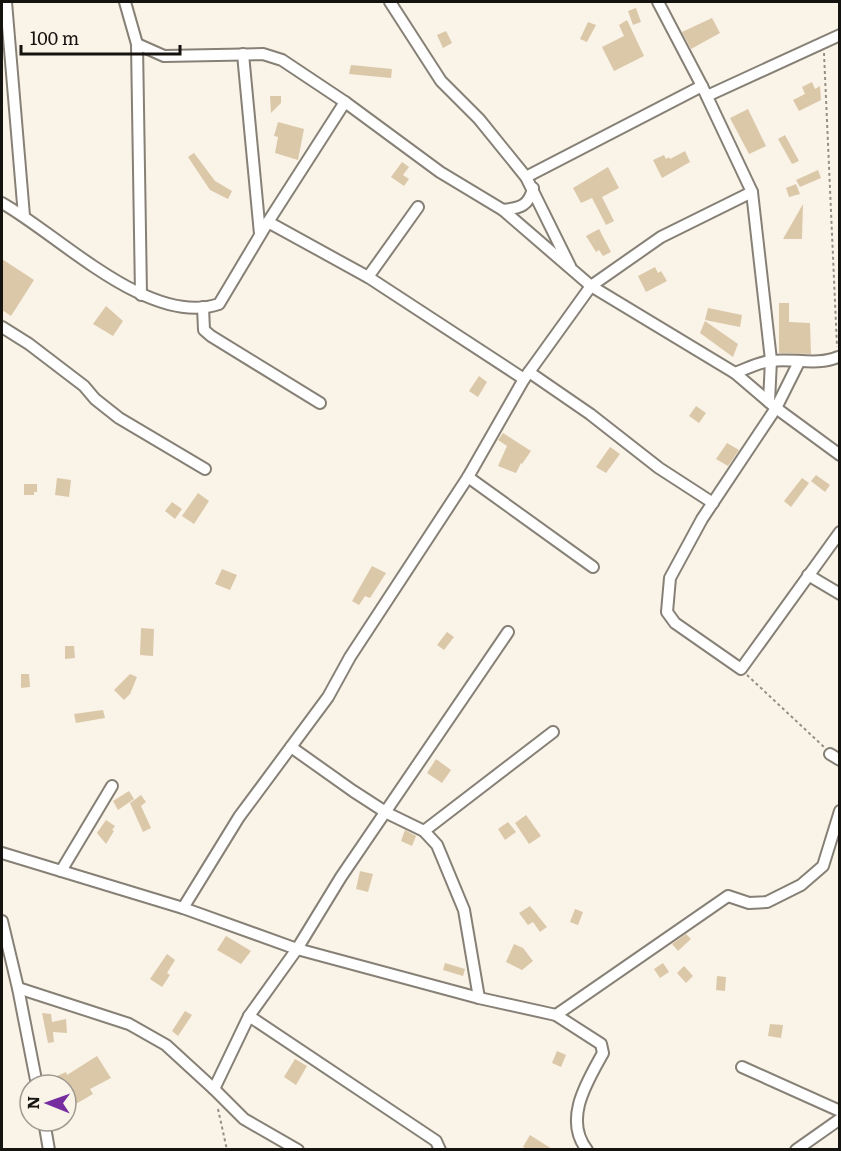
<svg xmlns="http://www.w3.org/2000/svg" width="841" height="1151" font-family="Literata,serif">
  <rect width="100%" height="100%" fill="#faf3e7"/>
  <!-- building -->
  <g fill="#dbc8a9">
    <polygon points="636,8 641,22 633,25 628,11"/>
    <polygon points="712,18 720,33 691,49 682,32"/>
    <polygon points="627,20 644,56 614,71 602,47 624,36 619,25"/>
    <polygon points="588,22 596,25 587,42 580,39"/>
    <polygon points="446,31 452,43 443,48 437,35"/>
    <polygon points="351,65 392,69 391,78 349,74"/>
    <polygon points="812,82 815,89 820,86 821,100 799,111 793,100 805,94 802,87"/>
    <polygon points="270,96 281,96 281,103 271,113"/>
    <polygon points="748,109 766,146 749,154 730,118"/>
    <polygon points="278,122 304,129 298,160 275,153 278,137 274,136"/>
    <polygon points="785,135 799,161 792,164 778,139"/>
    <polygon points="685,151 690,162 662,178 653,160 664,155 666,159 669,157 670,159"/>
    <polygon points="194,153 215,181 232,191 228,199 210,190 188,157"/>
    <polygon points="402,162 409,167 403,175 409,179 404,186 391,177"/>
    <polygon points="608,167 619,188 602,197 614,221 606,225 592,198 581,203 573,188"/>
    <polygon points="818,170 821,178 800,187 796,180"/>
    <polygon points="796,184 800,194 789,197 786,188"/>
    <polygon points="803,204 802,239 783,239"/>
    <polygon points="599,229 611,252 603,256 599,250 596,252 586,236"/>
    <polygon points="2,259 34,280 11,316 2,310"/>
    <polygon points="655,267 658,273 661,271 667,281 646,292 638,276"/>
    <polygon points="779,303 789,303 789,322 810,323 811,354 779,353"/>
    <polygon points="106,306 123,321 113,336 93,324"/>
    <polygon points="708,308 742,315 740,327 705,320"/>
    <polygon points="705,321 738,344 733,357 700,333"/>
    <polygon points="479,376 487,382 478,397 469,391"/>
    <polygon points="696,406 706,413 699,423 689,416"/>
    <polygon points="503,433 531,451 522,464 521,463 516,473 498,466 507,446 498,440"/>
    <polygon points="727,443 739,450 728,466 716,459"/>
    <polygon points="610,447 620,454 606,473 596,467"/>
    <polygon points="816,475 830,485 825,492 811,481"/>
    <polygon points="57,478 71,480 69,497 55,495"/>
    <polygon points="802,478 809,483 791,507 784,501"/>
    <polygon points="24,484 37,484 37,492 34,492 34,495 24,495"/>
    <polygon points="198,493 209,501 194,524 182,516"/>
    <polygon points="172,502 182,509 175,519 165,511"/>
    <polygon points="372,566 386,573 370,598 365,596 359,605 352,601"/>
    <polygon points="222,569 237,575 230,590 215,584"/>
    <polygon points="141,628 154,629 153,656 140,655"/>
    <polygon points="447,632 454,637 444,650 437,645"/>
    <polygon points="65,646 74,646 75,658 65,659"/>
    <polygon points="21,674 29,674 30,687 21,688"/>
    <polygon points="130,674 137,677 130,694 124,700 114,690"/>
    <polygon points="103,710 105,718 76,723 74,714"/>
    <polygon points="436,759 451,770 442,783 427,773"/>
    <polygon points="129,791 134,799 118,810 113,801"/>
    <polygon points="141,795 146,802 141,806 151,828 143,832 130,803"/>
    <polygon points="526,815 541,836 529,844 515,823"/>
    <polygon points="106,820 115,826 112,830 114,831 106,844 97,833"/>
    <polygon points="508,822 516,832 505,840 498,829"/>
    <polygon points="405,830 416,836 412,846 401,841"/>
    <polygon points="360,871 373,874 368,892 356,889"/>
    <polygon points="530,906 547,927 540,932 533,922 528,925 519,913"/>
    <polygon points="575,909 583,912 578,925 570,922"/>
    <polygon points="686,934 691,939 678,951 672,944"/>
    <polygon points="226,936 251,951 241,964 217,950"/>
    <polygon points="514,944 523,948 533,961 522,970 506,962"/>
    <polygon points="167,954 175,960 167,973 170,975 162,987 150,979"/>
    <polygon points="445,963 465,969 463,976 443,970"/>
    <polygon points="663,963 669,972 660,978 654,969"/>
    <polygon points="684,966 693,976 686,983 677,973"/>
    <polygon points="717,976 726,977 725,991 716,990"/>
    <polygon points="185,1011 192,1015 178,1036 172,1031"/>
    <polygon points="42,1013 51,1014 52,1022 66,1019 67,1033 53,1032 54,1042 48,1043"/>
    <polygon points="770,1024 783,1025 781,1038 768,1036"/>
    <polygon points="557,1051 566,1055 561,1067 552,1063"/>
    <polygon points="97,1056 111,1078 90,1089 93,1094 74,1105 66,1091 66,1085 62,1085 57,1076 66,1072 67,1075"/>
    <polygon points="295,1059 307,1066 296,1085 284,1077"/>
    <polygon points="530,1135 552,1149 527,1149 523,1147"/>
  </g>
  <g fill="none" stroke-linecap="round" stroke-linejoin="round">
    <defs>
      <g id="minor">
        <polyline points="6,2 24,216"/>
        <polyline points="125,2 137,44 141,295"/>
        <polyline points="390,2 441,81 479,119 526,177 570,266"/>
        <polyline points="658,2 702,86 752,192 771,360 769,402"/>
        <polyline points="137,44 164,56 263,54 282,60 345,102 440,172 503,210 591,286 735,373 776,408 840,455"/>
        <polyline points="243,54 260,234"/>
        <polyline points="707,96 840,35"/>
        <polyline points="526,177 702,86"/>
        <path d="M2 203C59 235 150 328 219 304L268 222 345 102"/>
        <path d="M503 210C520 208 529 206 533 188"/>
        <polyline points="268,222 368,277 524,379"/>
        <polyline points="368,277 418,207"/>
        <polyline points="203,307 204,330 211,336 320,403"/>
        <polyline points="2,327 29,344 84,386 95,399 119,418 205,469"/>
        <polyline points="799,362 776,408 702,519 670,578 667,612 675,623 741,669 840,532"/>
        <polyline points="529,372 590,414 659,468 713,503"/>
        <path d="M735 373C746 369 759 362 771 361 793 358 817 366 838 357"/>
        <polyline points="468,477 593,567"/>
        <polyline points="808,575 840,594"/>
        <polyline points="291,747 353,791 387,813 424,831 437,845 464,910 479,998"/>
        <polyline points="830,754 840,760"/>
        <polyline points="424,831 553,732"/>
        <path d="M2 853 183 908 297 949 479 998 556 1015 601 1044 603 1053C587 1082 563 1119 587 1150"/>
        <polyline points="61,871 112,786"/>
        <polyline points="183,908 239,817 328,697 350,657 468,477 524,379 591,286 661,237 752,192"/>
        <polyline points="2,921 18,988 37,1085"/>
        <polyline points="18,988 129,1024 166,1045 214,1089 244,1119 298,1150"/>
        <polyline points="556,1015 728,896 749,903 767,902 801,885 823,866 840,811"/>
        <polyline points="249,1016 436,1141 440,1150"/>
        <polyline points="742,1067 840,1111"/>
        <polyline points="214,1089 249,1016 297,949 341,877 508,632"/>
        <polyline points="44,1121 49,1150"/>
        <polyline points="796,1150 840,1119"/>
      </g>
    </defs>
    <!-- minor casing -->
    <use href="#minor" stroke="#868076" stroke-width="14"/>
    <!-- path -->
    <g stroke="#948f86" stroke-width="2" stroke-dasharray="3 3" stroke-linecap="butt">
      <polyline points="824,53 837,347"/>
      <polyline points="747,675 824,747"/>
      <polyline points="218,1109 227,1150"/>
    </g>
    <!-- minor -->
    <use href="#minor" stroke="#fff" stroke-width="10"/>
  </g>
  <!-- border -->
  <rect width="841" height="1151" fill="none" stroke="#15130f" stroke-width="6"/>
  <!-- north arrow -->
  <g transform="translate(48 1103) rotate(271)"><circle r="28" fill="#faf3e7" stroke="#9e9991" stroke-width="1.5"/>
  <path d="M0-4.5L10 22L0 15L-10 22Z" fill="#762da0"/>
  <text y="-9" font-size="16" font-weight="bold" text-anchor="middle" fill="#15130f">N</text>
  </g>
  <!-- scale -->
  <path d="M21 45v9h159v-9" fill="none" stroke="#15130f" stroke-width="3"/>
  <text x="30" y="45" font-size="18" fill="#15130f" stroke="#faf3e7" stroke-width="4.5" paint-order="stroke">100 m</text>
</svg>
